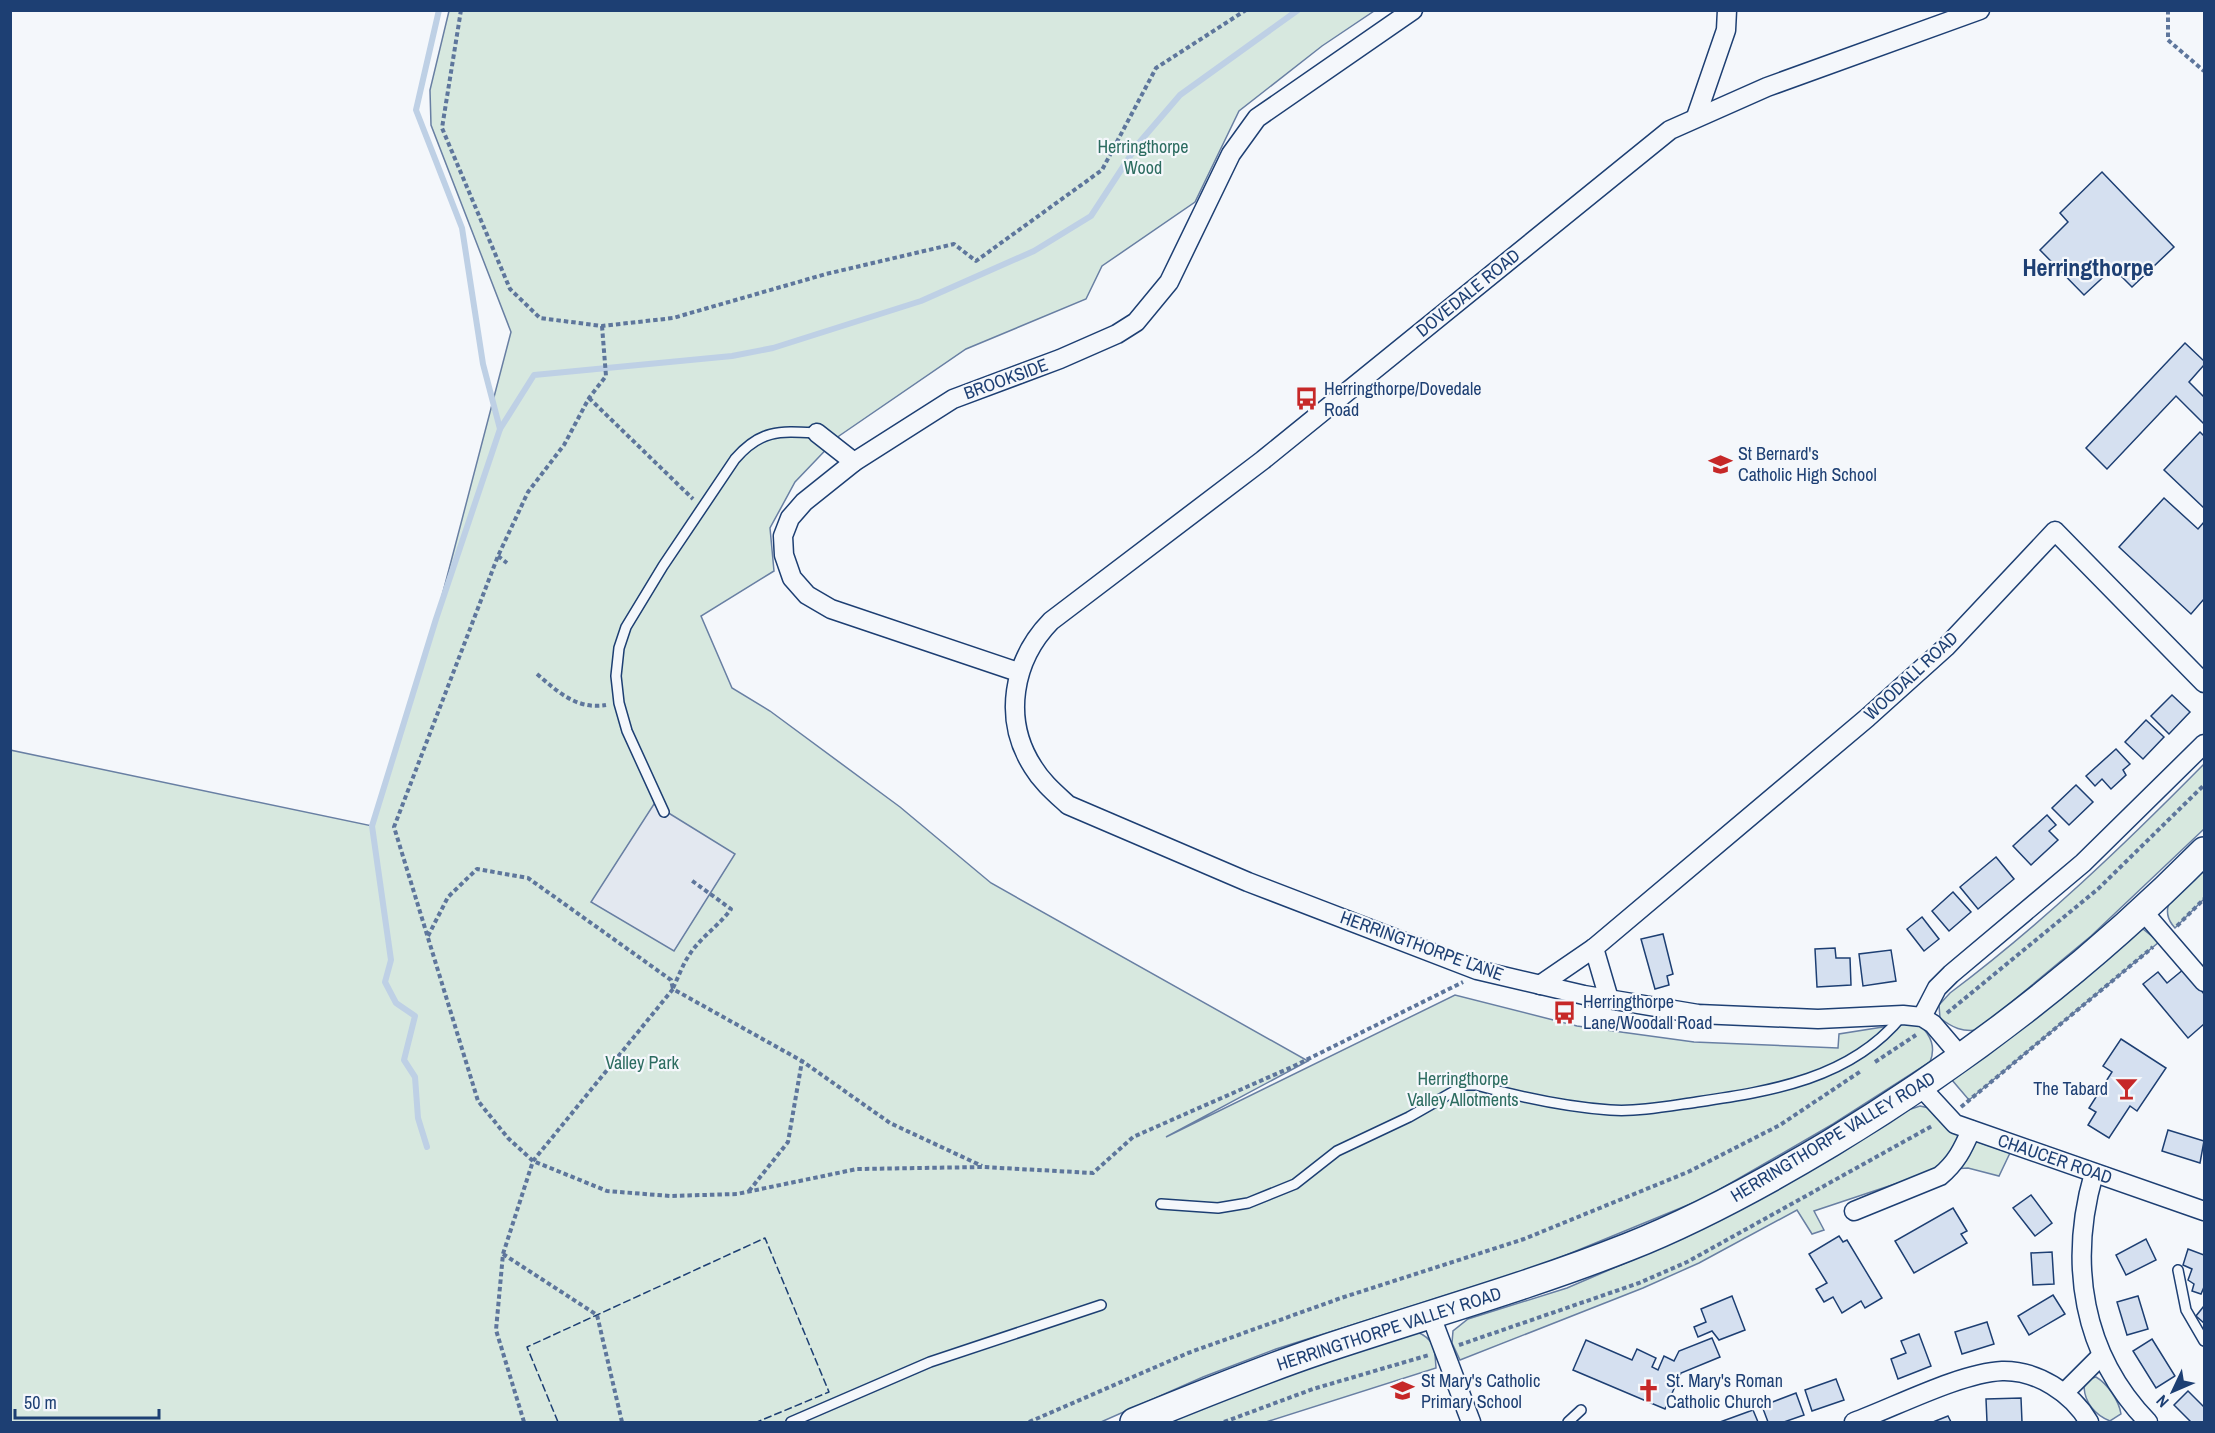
<svg xmlns="http://www.w3.org/2000/svg" width="2215" height="1433" font-family="'Archivo Narrow',sans-serif">
  <rect width="100%" height="100%" fill="#f4f7fb"/>
  <!-- green -->
  <g fill="#d7e8df" stroke="#687fa3" stroke-width="1.5">
    <path d="M449 11H1374L1322 46 1239 111 1195 202 1102 266 1086 299 966 349 839 436 795 482 770 528 774 571 701 616 732 688 770 711 900 807 991 883 1308 1061 1166 1137 1455 995 1577 1026 1694 1042 1838 1048 1839 1034 1908 1023 1920 1025C1931 1036 1936 1047 1930 1062L1833 1124 1705 1198 1542 1265 1276 1349 1203 1377 1101 1422H11L10 750 372 826 436 619 511 332 431 125 430 90Z"/>
    <path d="M2204 764V829L2091 936 1978 1030C1962 1032 1953 1028 1940 1018L1939 1005 1950 993C2042 924 2124 845 2204 764Z"/>
    <path d="M2204 866V899L2175 928C2152 903 2187 884 2204 866Z"/>
    <polygon points="2143,929 2159,942 1969,1100 1952,1080 2131,935"/>
    <path d="M1920 1106 1929 1108C1946 1136 1981 1142 2010 1153L1999 1176 1968 1168 1937 1170 1814 1211 1824 1230 1812 1234 1797 1210 1699 1263 1643 1288 1460 1360 1452 1343 1453 1331 1468 1319 1567 1288 1686 1237 1755 1202 1908 1110Z"/>
    <path d="M1417 1332C1435 1339 1435 1350 1436 1368L1266 1422H1168L1268 1382Z"/>
    <path d="M2096 1377C2108 1384 2119 1401 2121 1414L2110 1421C2095 1415 2085 1403 2084 1387L2089 1379Z"/>
  </g>
  <!-- parking -->
  <polygon fill="#e3e8f0" stroke="#687fa3" stroke-width="1.5" points="654,804 735,854 674,951 591,902"/>
  <g fill="none" stroke-linecap="round" stroke-linejoin="round">
    <!-- stream -->
    <g stroke="#bed0e5" stroke-width="6">
      <polyline points="439,10 416,110 462,228 483,364 500,429"/>
      <polyline points="427,1147 418,1118 415,1077 404,1060 415,1016 396,1003 385,982 391,960 372,826 436,619 500,429 534,375 732,356 773,348 921,301 1034,251 1091,216 1138,144 1180,95 1298,10"/>
    </g>
  </g>
  <!-- building -->
  <g fill="#d5e0f0" stroke="#1d3f73" stroke-width="1.5">
    <polygon points="2102,172 2174,247 2132,287 2113,268 2084,295 2040,250 2068,222 2060,213"/>
    <polygon points="2185,343 2204,361 2204,365 2189,382 2204,397 2204,424 2176,396 2107,469 2086,448"/>
    <polygon points="2200,432 2204,436 2204,508 2164,470"/>
    <polygon points="2164,498 2198,529 2204,522 2204,599 2191,614 2119,547"/>
    <polygon points="2172,695 2190,712 2169,734 2151,716"/>
    <polygon points="2146,720 2164,737 2143,759 2125,742"/>
    <polygon points="2116,749 2130,764 2123,770 2126,775 2111,789 2102,779 2095,786 2086,776"/>
    <polygon points="2076,785 2093,802 2069,825 2052,808"/>
    <polygon points="2047,815 2056,825 2049,831 2058,840 2031,865 2013,846"/>
    <polygon points="1996,857 2014,879 1978,909 1960,887"/>
    <polygon points="1953,892 1971,912 1949,931 1932,911"/>
    <polygon points="1922,917 1939,939 1924,951 1907,929"/>
    <polygon points="1663,934 1673,974 1667,976 1669,985 1655,989 1641,939"/>
    <polygon points="1835,948 1836,958 1850,958 1851,985 1817,987 1815,949"/>
    <polygon points="1891,950 1896,981 1863,986 1859,954"/>
    <polygon points="2184,969 2204,994 2204,1024 2188,1038 2143,984 2158,972 2167,983"/>
    <polygon points="2121,1039 2166,1068 2137,1111 2130,1106 2109,1138 2088,1125 2096,1112 2089,1108 2112,1072 2103,1066"/>
    <polygon points="2168,1130 2204,1141 2200,1163 2162,1151"/>
    <polygon points="2031,1195 2052,1223 2035,1236 2013,1208"/>
    <polygon points="1953,1208 1967,1231 1961,1234 1967,1243 1914,1273 1895,1241"/>
    <polygon points="1839,1236 1843,1242 1847,1240 1882,1298 1865,1308 1861,1301 1842,1313 1833,1297 1824,1302 1816,1289 1827,1283 1809,1254"/>
    <polygon points="2146,1239 2156,1260 2126,1275 2116,1255"/>
    <polygon points="2188,1249 2204,1255 2204,1287 2201,1294 2192,1291 2194,1284 2188,1280 2192,1269 2183,1265"/>
    <polygon points="2052,1252 2054,1284 2033,1285 2031,1253"/>
    <polygon points="2053,1295 2065,1314 2029,1335 2018,1316"/>
    <polygon points="1732,1296 1745,1330 1719,1340 1712,1331 1698,1337 1694,1327 1706,1322 1701,1309"/>
    <polygon points="2138,1296 2148,1329 2127,1335 2117,1302"/>
    <polygon points="2204,1306 2204,1323 2196,1316"/>
    <polygon points="1987,1322 1994,1344 1962,1354 1955,1332"/>
    <polygon points="1919,1334 1931,1366 1898,1379 1891,1359 1906,1353 1901,1341"/>
    <polygon points="1712,1338 1720,1357 1681,1373 1665,1409 1573,1370 1586,1340 1632,1360 1637,1349 1656,1358 1652,1367 1658,1370 1664,1356 1674,1361 1679,1351"/>
    <polygon points="2152,1339 2175,1376 2156,1388 2133,1351"/>
    <polygon points="1836,1379 1844,1400 1812,1411 1805,1390"/>
    <polygon points="2188,1391 2204,1407 2204,1422 2191,1422 2174,1405"/>
    <polygon points="1796,1393 1804,1415 1784,1422 1768,1422 1762,1406"/>
    <polygon points="2021,1398 2022,1422 1987,1422 1986,1399"/>
    <polygon points="1753,1410 1758,1422 1720,1422"/>
    <polygon points="1948,1416 1951,1422 1933,1422"/>
  </g>
  <g fill="none" stroke-linecap="round" stroke-linejoin="round">
    <defs>
      <g id="service">
        <path d="M664 812 627 731 619 703 616 676 619 648 626 627 663 566 735 459C761 429 780 431 817 433"/>
        <path d="M1161 1204 1218 1208 1248 1203 1295 1184 1337 1151 1409 1117 1465 1085H1476C1520 1097 1565 1107 1610 1110 1638 1112 1669 1106 1697 1102 1771 1091 1851 1079 1902 1016"/>
        <polyline points="2178,1270 2186,1310 2204,1341"/>
        <polyline points="791,1422 930,1362 1101,1305"/>
        <polyline points="1568,1422 1581,1410"/>
      </g>
      <g id="minor">
        <polyline points="1696,117 1726,30 1727,10"/>
        <polyline points="817,433 854,462"/>
        <polyline points="1018,672 831,609 807,595 792,578 784,555 783,536 790,518 804,502 854,462 953,399 1060,359 1117,334 1136,322 1169,282 1231,154 1257,118 1413,10"/>
        <polyline points="2142,910 2204,982"/>
        <polyline points="1594,948 1609,999"/>
        <polyline points="1540,985 1594,948 1867,718 1946,647 2055,531 2204,683"/>
        <polyline points="1922,1017 1937,988 1951,974 2083,863 2204,744"/>
        <path d="M1962 1058 1933 1024 1922 1017 1903 1015 1818 1019 1698 1014 1584 995 1477 970 1248 882 1068 805C1055 793 1042 782 1033 767 1002 719 1013 660 1051 621L1263 460 1670 130 1767 87 1980 10"/>
        <polyline points="1920,1086 1955,1124 2204,1211"/>
        <path d="M2094 1173C2068 1263 2082 1354 2148 1422"/>
        <path d="M1854 1211 1940 1176C1956 1163 1963 1149 1971 1130"/>
        <polyline points="1431,1316 1471,1422"/>
        <polyline points="2064,1393 2101,1356"/>
        <path d="M1854 1422C1895 1407 1960 1373 2002 1371 2037 1370 2072 1393 2089 1422"/>
      </g>
      <path id="primary" d="M1134 1422C1195 1397 1256 1372 1318 1351 1422 1316 1527 1287 1628 1247 1699 1219 1766 1182 1831 1143 1966 1061 2093 963 2204 851"/>
    </defs>
    <!-- service casing -->
    <use href="#service" stroke="#1d3f73" stroke-width="12"/>
    <!-- minor casing -->
    <use href="#minor" stroke="#1d3f73" stroke-width="21"/>
    <!-- primary casing -->
    <use href="#primary" stroke="#1d3f73" stroke-width="30"/>
    <!-- path -->
    <g stroke="#5e769c" stroke-width="4" stroke-dasharray="4.5 3" stroke-linecap="butt">
      <polyline points="461,10 442,128 510,289 540,318 602,326 673,318 826,274 954,244 976,261 1102,170 1156,68 1246,10"/>
      <polyline points="2168,10 2168,40 2204,71"/>
      <polyline points="602,326 606,376 589,398 564,445 528,492 498,556 394,827 478,1101 508,1138 533,1161 607,1191 670,1196 737,1194 857,1169 983,1167 1093,1173 1133,1137 1292,1067 1463,982"/>
      <polyline points="589,398 693,499"/>
      <polyline points="498,556 507,563"/>
      <path d="M537 674C558 692 577 710 606 705"/>
      <polyline points="2177,926 2204,899"/>
      <polyline points="428,936 448,897 477,869 528,878 671,980 673,989"/>
      <path d="M673 988C678 978 682 966 688 957 699 938 718 927 731 909L691 880"/>
      <polyline points="1947,1013 2098,889 2204,785"/>
      <polyline points="1875,1062 1916,1035"/>
      <polyline points="1961,1107 2153,947"/>
      <polyline points="749,1191 788,1142 802,1061"/>
      <polyline points="503,1254 597,1315 622,1422"/>
      <polyline points="1459,1345 1639,1283 1687,1262 1932,1126"/>
      <polyline points="524,1422 496,1330 503,1254 533,1161 673,989 802,1061 890,1123 982,1166"/>
      <polyline points="1029,1422 1188,1353 1341,1298 1524,1239 1688,1172 1780,1125 1861,1071"/>
      <polyline points="1224,1422 1313,1389 1429,1355"/>
    </g>
    <!-- service -->
    <use href="#service" stroke="#f4f7fb" stroke-width="9"/>
    <!-- minor -->
    <use href="#minor" stroke="#f4f7fb" stroke-width="18"/>
    <!-- primary -->
    <use href="#primary" stroke="#f4f7fb" stroke-width="27"/>
    <!-- fence -->
    <polyline stroke="#1d3f73" stroke-width="1.5" stroke-dasharray="8 3" stroke-linecap="butt" points="558,1422 527,1347 765,1238 829,1392 757,1422"/>
  </g>
  <!-- icons -->
  <defs>
    <symbol id="bus-bare" viewBox="-9 -9 18 18"><path d="M-5-6H5V4H4V6H2V4H-2V6H-4V4H-5ZM-3.5-4V0h7V-4ZM-3.5 1.2v1.5H-2V1.2ZM2 1.2v1.5H3.5V1.2Z" fill="#c62828" stroke="#f4f7fb" stroke-width="2.5" paint-order="stroke"/></symbol>
    <symbol id="school-bare" viewBox="-9 -9 18 18"><path d="M0-5L7-2L0 1L-7-2ZM-4 1L0 2.5L4 1V4Q0 6-4 4Z" fill="#c62828" stroke="#f4f7fb" stroke-width="2.5" paint-order="stroke"/></symbol>
    <symbol id="bar-bare" viewBox="-9 -9 18 18"><path d="M-6-5H6L.8 .8V4.5H3.5V6h-7V4.5H-.8V.8Z" fill="#c62828" stroke="#f4f7fb" stroke-width="2.5" paint-order="stroke"/></symbol>
    <symbol id="church-bare" viewBox="-9 -9 18 18"><path d="M-1.2-6h2.4v3.5h3.3v2.4h-3.3V6h-2.4V-.1h-3.3v-2.4h3.3Z" fill="#c62828" stroke="#f4f7fb" stroke-width="2.5" paint-order="stroke"/></symbol>
  </defs>
  <g fill-rule="evenodd">
    <use href="#bus-bare" x="1290" y="382" width="33" height="33"/>
    <use href="#school-bare" x="1704" y="448" width="33" height="33"/>
    <use href="#bus-bare" x="1548" y="996" width="33" height="33"/>
    <use href="#bar-bare" x="2110" y="1072" width="33" height="33"/>
    <use href="#school-bare" x="1386" y="1374" width="33" height="33"/>
    <use href="#church-bare" x="1632" y="1374" width="33" height="33"/>
  </g>
  <g text-anchor="middle" stroke-width="4.5" stroke-linejoin="round" paint-order="stroke">
    <!-- park labels -->
    <g font-size="18" fill="#2c6c60" stroke="#f4f7fb">
      <text x="1143" y="153">Herringthorpe<tspan x="1143" dy="21">Wood</tspan></text>
      <text x="642" y="1069">Valley Park</text>
      <text x="1463" y="1085">Herringthorpe<tspan x="1463" dy="21">Valley Allotments</tspan></text>
    </g>
    <!-- street labels -->
    <g font-size="18" fill="#1d3f73" stroke="#f4f7fb">
      <text transform="translate(1468 293) rotate(-39)" y="6">DOVEDALE ROAD</text>
      <text transform="translate(1006 379) rotate(-20)" y="6">BROOKSIDE</text>
      <text transform="translate(1911 676) rotate(-43)" y="6">WOODALL ROAD</text>
      <text transform="translate(1422 946) rotate(20)" y="6">HERRINGTHORPE LANE</text>
      <text transform="translate(1833 1137) rotate(-31)" y="6">HERRINGTHORPE VALLEY ROAD</text>
      <text transform="translate(2055 1159) rotate(19)" y="6">CHAUCER ROAD</text>
      <text transform="translate(1389 1329) rotate(-18)" y="6">HERRINGTHORPE VALLEY ROAD</text>
    </g>
    <!-- poi labels -->
    <g font-size="18" fill="#1d3f73" stroke="#f4f7fb" text-anchor="start">
      <text x="1324" y="395">Herringthorpe/Dovedale<tspan x="1324" dy="21">Road</tspan></text>
      <text x="1738" y="460">St Bernard's<tspan x="1738" dy="21">Catholic High School</tspan></text>
      <text x="1583" y="1008">Herringthorpe<tspan x="1583" dy="21">Lane/Woodall Road</tspan></text>
      <text x="2108" y="1095" text-anchor="end">The Tabard</text>
      <text x="1421" y="1387">St Mary's Catholic<tspan x="1421" dy="21">Primary School</tspan></text>
      <text x="1666" y="1387">St. Mary's Roman<tspan x="1666" dy="21">Catholic Church</tspan></text>
    </g>
    <!-- district labels -->
    <g font-size="24" font-weight="bold" fill="#1d3f73" stroke="#f4f7fb">
      <text x="2088" y="276">Herringthorpe</text>
    </g>
  </g>
  <!-- border -->
  <rect width="2215" height="1433" fill="none" stroke="#1d3f73" stroke-width="24"/>
  <!-- north arrow -->
  <g transform="translate(2173 1391) rotate(226)" stroke="#f4f7fb" stroke-width="4.5" paint-order="stroke">
  <path d="M0-4.5L10 22L0 15L-10 22Z" fill="#1d3f73"/>
  <text y="-9" font-size="16" font-weight="bold" text-anchor="middle" fill="#1d3f73">N</text>
  </g>
  <!-- scale -->
  <path d="M15 1409v9h144v-9" fill="none" stroke="#1d3f73" stroke-width="3"/>
  <text x="24" y="1409" font-size="18" fill="#1d3f73" stroke="#f4f7fb" stroke-width="4.5" paint-order="stroke">50 m</text>
</svg>
